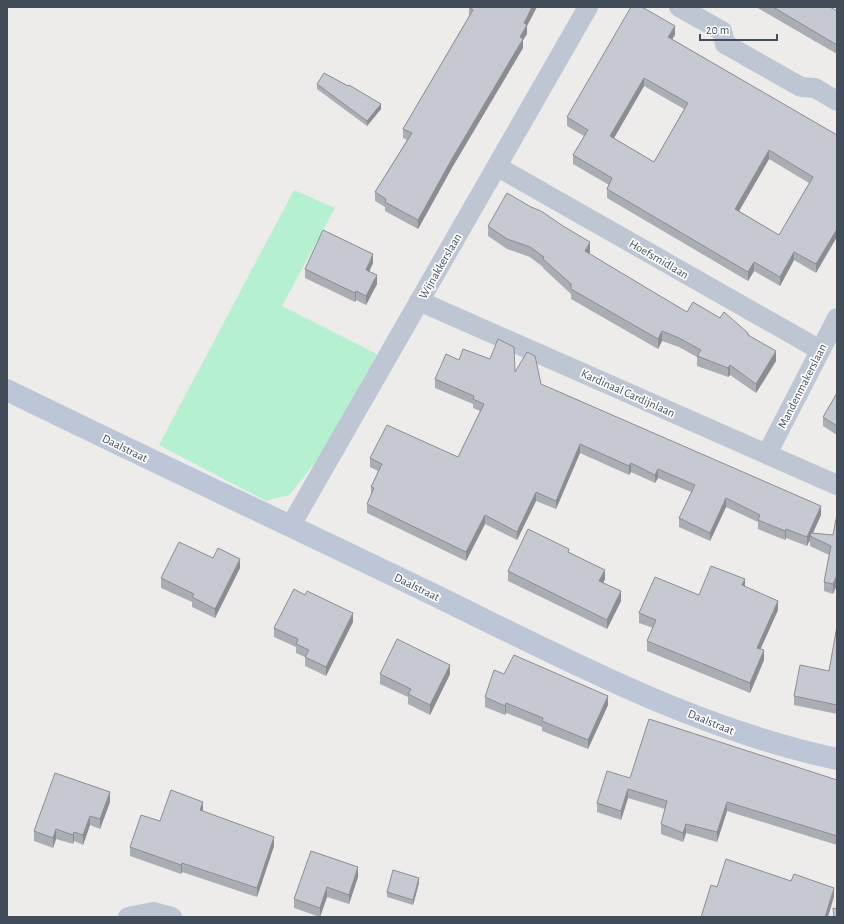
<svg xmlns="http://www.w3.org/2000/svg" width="844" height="924" font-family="'Alegreya Sans',sans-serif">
  <rect width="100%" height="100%" fill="#eeebeb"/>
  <!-- green -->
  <polygon fill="#b5f0d1" points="294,190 335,208 282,306 377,354 318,459 289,495 266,501 159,445"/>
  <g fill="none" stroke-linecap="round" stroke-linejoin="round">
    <!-- street -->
    <g stroke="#bdc6d2" stroke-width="20">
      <polyline points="679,7 722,31 725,44 801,87 815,88 837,101"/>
      <polyline points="498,167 820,350"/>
      <polyline points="419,301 837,485"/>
      <polyline points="767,454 837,318"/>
      <polyline points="291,525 588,7"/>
      <polyline points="128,917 153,912 172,917"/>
    </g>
    <!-- secondary -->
    <path stroke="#bcc6d6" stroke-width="22" d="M7 390C147 459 288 524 428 592 560 656 691 728 837 759"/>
  </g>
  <!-- wall -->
  <g fill="#abadb5" fill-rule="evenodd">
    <polygon points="469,7 527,26 527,34 523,40 523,48 453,166 418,229 385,211 385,207 375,201 375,192 407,140 403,138 403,129 469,16"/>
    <polygon points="756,7 830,7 837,11 837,54"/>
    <path d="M675 35 672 39 837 136 816 273 794 260 780 286 754 271 748 281 607 198V189L609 185 573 164V155L584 136 567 126V117ZM644 86 684 109 654 162 614 138ZM769 159 809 183 779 235 739 211Z"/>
    <polygon points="317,84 381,109 367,126 317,89"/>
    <polygon points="488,226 590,252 589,254 687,312 748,335 776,361 756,393 730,375 728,377 697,366 697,357 679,347 662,341 658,349 571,299 571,294 543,268 543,267 530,257 507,249 488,236"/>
    <polygon points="373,263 369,271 377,284 366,305 356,300 355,302 305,278 305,269"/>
    <polygon points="459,360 515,372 821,515 813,533 833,535 837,514 833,594 824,591 824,582 829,555 810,546 810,540 807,546 786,538 785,540 758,529 758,522 726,507 710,541 679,527 679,518 691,492 658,478 655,483 631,472 629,475 580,453 556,509 536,501 517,540 485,524 466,561 367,513 367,504 371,495 371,487 378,471 370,467 370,458 458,457 480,411 473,408 473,404 435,388 435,379"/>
    <polygon points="837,393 837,435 823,426 823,417"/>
    <polygon points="569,553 605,579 603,583 621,601 607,629 508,581 508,571"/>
    <polygon points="213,558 240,568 215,618 192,607 192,602 161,588 161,578"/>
    <polygon points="745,586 778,610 760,649 764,660 750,693 647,651 647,641 653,628 639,623 639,613 699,595"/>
    <polygon points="353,622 326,676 305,666 305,657 296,653 296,647 274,637 274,628"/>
    <polygon points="837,626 837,714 794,705 794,696 829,671"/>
    <polygon points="380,674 450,674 430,715 408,704 408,697 380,684"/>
    <polygon points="504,674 608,705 588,749 542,731 542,727 506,713 505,715 485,707 485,697"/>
    <polygon points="630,778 837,780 837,845 727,811 717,842 686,833 683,842 661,834 661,824 665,809 628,798 621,820 597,812 597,803"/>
    <polygon points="110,802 100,829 90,825 83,845 74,841 73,844 56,839 53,848 34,841 34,831"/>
    <polygon points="203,811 274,846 257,897 182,872 181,874 130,856 130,847 160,821"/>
    <polygon points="311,851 358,877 349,904 327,897 320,917 294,908 294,899"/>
    <polygon points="419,883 413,905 387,897 387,892"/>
  </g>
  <!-- shaded-wall -->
  <g fill="#8b8d93">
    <polygon points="532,7 537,7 527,26 527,34 523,40 523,48 453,166 418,229 418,220 520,37 524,23"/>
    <polygon points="675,26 675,35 668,45 668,37"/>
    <polygon points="644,78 644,86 610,145 610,136"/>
    <polygon points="381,104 381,109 367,126 367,121"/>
    <polygon points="769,150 769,159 735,218 735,209"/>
    <polygon points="837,229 837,237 816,273 816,264"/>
    <polygon points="590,242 590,252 585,261 585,251"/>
    <polygon points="794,252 794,260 780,286 780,277"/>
    <polygon points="373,254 373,263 366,279 366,270"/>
    <polygon points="754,262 754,271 748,281 748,272"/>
    <polygon points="377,275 377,284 366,305 366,296"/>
    <polygon points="356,291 356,300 355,302 355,293"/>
    <polygon points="662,331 662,341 658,349 658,339"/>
    <polygon points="776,351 776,361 756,393 756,384"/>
    <polygon points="730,365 730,375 728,377 728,368"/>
    <polygon points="580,444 580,453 556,509 556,501"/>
    <polygon points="631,463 631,472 629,475 629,466"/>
    <polygon points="658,469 658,478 655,483 655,475"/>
    <polygon points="536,492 536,501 517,540 517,532"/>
    <polygon points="726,498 726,507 710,541 710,533"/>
    <polygon points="821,506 821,515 811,537 810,536 810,540 807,546 807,537"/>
    <polygon points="485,515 485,524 466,561 466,552"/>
    <polygon points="786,529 786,538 785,540 785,531"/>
    <polygon points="240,559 240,568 215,618 215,609"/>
    <polygon points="605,570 605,579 599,591 599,581"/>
    <polygon points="837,575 837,585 833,594 833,584"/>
    <polygon points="745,579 745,589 742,585"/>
    <polygon points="621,591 621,601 607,629 607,620"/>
    <polygon points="778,601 778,610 757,657 757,648"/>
    <polygon points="353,613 353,622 326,676 326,667"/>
    <polygon points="764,650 764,660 750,693 750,683"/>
    <polygon points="450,665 450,674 430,715 430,705"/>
    <polygon points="608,696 608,705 588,749 588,740"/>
    <polygon points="506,703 506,713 505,715 505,706"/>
    <polygon points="628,789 628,798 621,820 621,811"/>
    <polygon points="110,792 110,802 100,829 100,819"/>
    <polygon points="203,802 203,811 200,819 200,810"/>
    <polygon points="727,802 727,811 717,842 717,832"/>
    <polygon points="90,816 90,825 83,845 83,835"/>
    <polygon points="686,824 686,833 683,842 683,833"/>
    <polygon points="56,829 56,839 53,848 53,838"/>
    <polygon points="74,832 74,841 73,844 73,835"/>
    <polygon points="274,837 274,846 257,897 257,888"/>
    <polygon points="182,863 182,872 181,874 181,865"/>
    <polygon points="358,867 358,877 349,904 349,895"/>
    <polygon points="419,878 419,883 413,905 413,900"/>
    <polygon points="327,887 327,897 320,917 320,908"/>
    <polygon points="834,888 834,897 828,917 825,917"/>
  </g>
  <!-- building -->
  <g fill="#c7c9d2" stroke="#8b8d93" fill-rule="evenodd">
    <polygon points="469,7 532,7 524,23 527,25 520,37 523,39 453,157 418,220 385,202 386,199 375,192 412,133 403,129 473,10"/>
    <path d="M631 7H642L675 26 668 37 837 135V229L816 264 794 252 780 277 754 262 748 272 607 189 612 178 573 155 588 130 567 117ZM644 78 688 103 654 162 610 136ZM769 150 813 177 779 235 735 209Z"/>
    <polygon points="773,7 830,7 837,11 837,45"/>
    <polygon points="324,73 348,86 349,85 381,104 367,121 317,84"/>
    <polygon points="507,193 531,207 541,211 563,226 590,242 585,251 650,290 687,312 693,302 720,318 724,312 748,333 748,335 776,351 756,384 730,365 728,368 697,356 701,350 679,338 662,331 658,339 571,289 571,284 543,259 544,257 530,247 507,239 488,226"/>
    <polygon points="323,230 373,254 366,270 377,275 366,296 356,291 355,293 305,269"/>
    <polygon points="498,339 514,347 515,372 527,352 535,356 541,384 821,506 807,537 786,529 785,531 758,520 760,515 726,498 710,533 679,518 695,485 658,469 655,475 631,463 629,466 580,444 556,501 536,492 517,532 485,515 466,552 367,504 374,488 371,487 382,464 370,458 387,425 458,457 484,404 473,399 474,396 435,379 446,354 459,360 463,349 490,359"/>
    <polygon points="837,393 837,426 823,417"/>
    <polygon points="837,514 837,575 833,584 824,582 831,546 810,536 811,533 833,535"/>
    <polygon points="528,529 569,549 568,552 605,570 599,581 621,591 607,620 508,571"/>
    <polygon points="179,542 213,558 218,548 240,559 215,609 192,597 194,594 161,578"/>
    <polygon points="711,566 745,579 742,585 778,601 757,648 764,650 750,683 647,641 656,620 639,613 655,577 699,595"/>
    <polygon points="294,589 305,595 307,591 353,613 326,667 305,657 309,650 296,644 298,639 274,628"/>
    <polygon points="837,626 837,705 794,696 800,665 829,671"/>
    <polygon points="397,639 450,665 430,705 408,694 411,689 380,674"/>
    <polygon points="514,655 608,696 588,740 542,721 543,718 506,703 505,706 485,697 494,670 504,674"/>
    <polygon points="649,719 837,780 837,836 727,802 717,832 686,824 683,833 661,824 667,801 628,789 621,811 597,803 607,771 630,778"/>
    <polygon points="55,773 110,792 100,819 90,816 83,835 74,832 73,835 56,829 53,838 34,831"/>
    <polygon points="171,790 203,802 200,810 274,837 257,888 182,863 181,865 130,847 141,815 160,821"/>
    <polygon points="311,851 358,867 349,895 327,887 320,908 294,899"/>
    <polygon points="726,859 791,881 794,874 834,888 825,917 701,917 711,885 717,887"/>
    <polygon points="393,870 419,878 413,900 387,892"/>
    <polygon points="833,908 837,909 837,917 834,917"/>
  </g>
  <g text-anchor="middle" stroke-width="3.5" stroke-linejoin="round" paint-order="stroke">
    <!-- street labels -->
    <g font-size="12" fill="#434d59" stroke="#fff">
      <text transform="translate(659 259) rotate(30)" y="4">Hoefsmidlaan</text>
      <text transform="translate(440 266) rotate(-60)" y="4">Wijnakkerslaan</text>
      <text transform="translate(802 386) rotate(-63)" y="4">Mandenmakerslaan</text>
      <text transform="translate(628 393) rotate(24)" y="4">Kardinaal Cardijnlaan</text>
      <text transform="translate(125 448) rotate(26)" y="4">Daalstraat</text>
      <text transform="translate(417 587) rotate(26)" y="4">Daalstraat</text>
      <text transform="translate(711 722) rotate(22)" y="4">Daalstraat</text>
    </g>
  </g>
  <!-- border -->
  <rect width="844" height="924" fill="none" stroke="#434d59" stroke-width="16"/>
  <!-- scale -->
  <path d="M700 34v6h77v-6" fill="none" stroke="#434d59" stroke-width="2"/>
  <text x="706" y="34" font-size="12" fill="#434d59" stroke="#ffffff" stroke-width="3" paint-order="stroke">20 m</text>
</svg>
